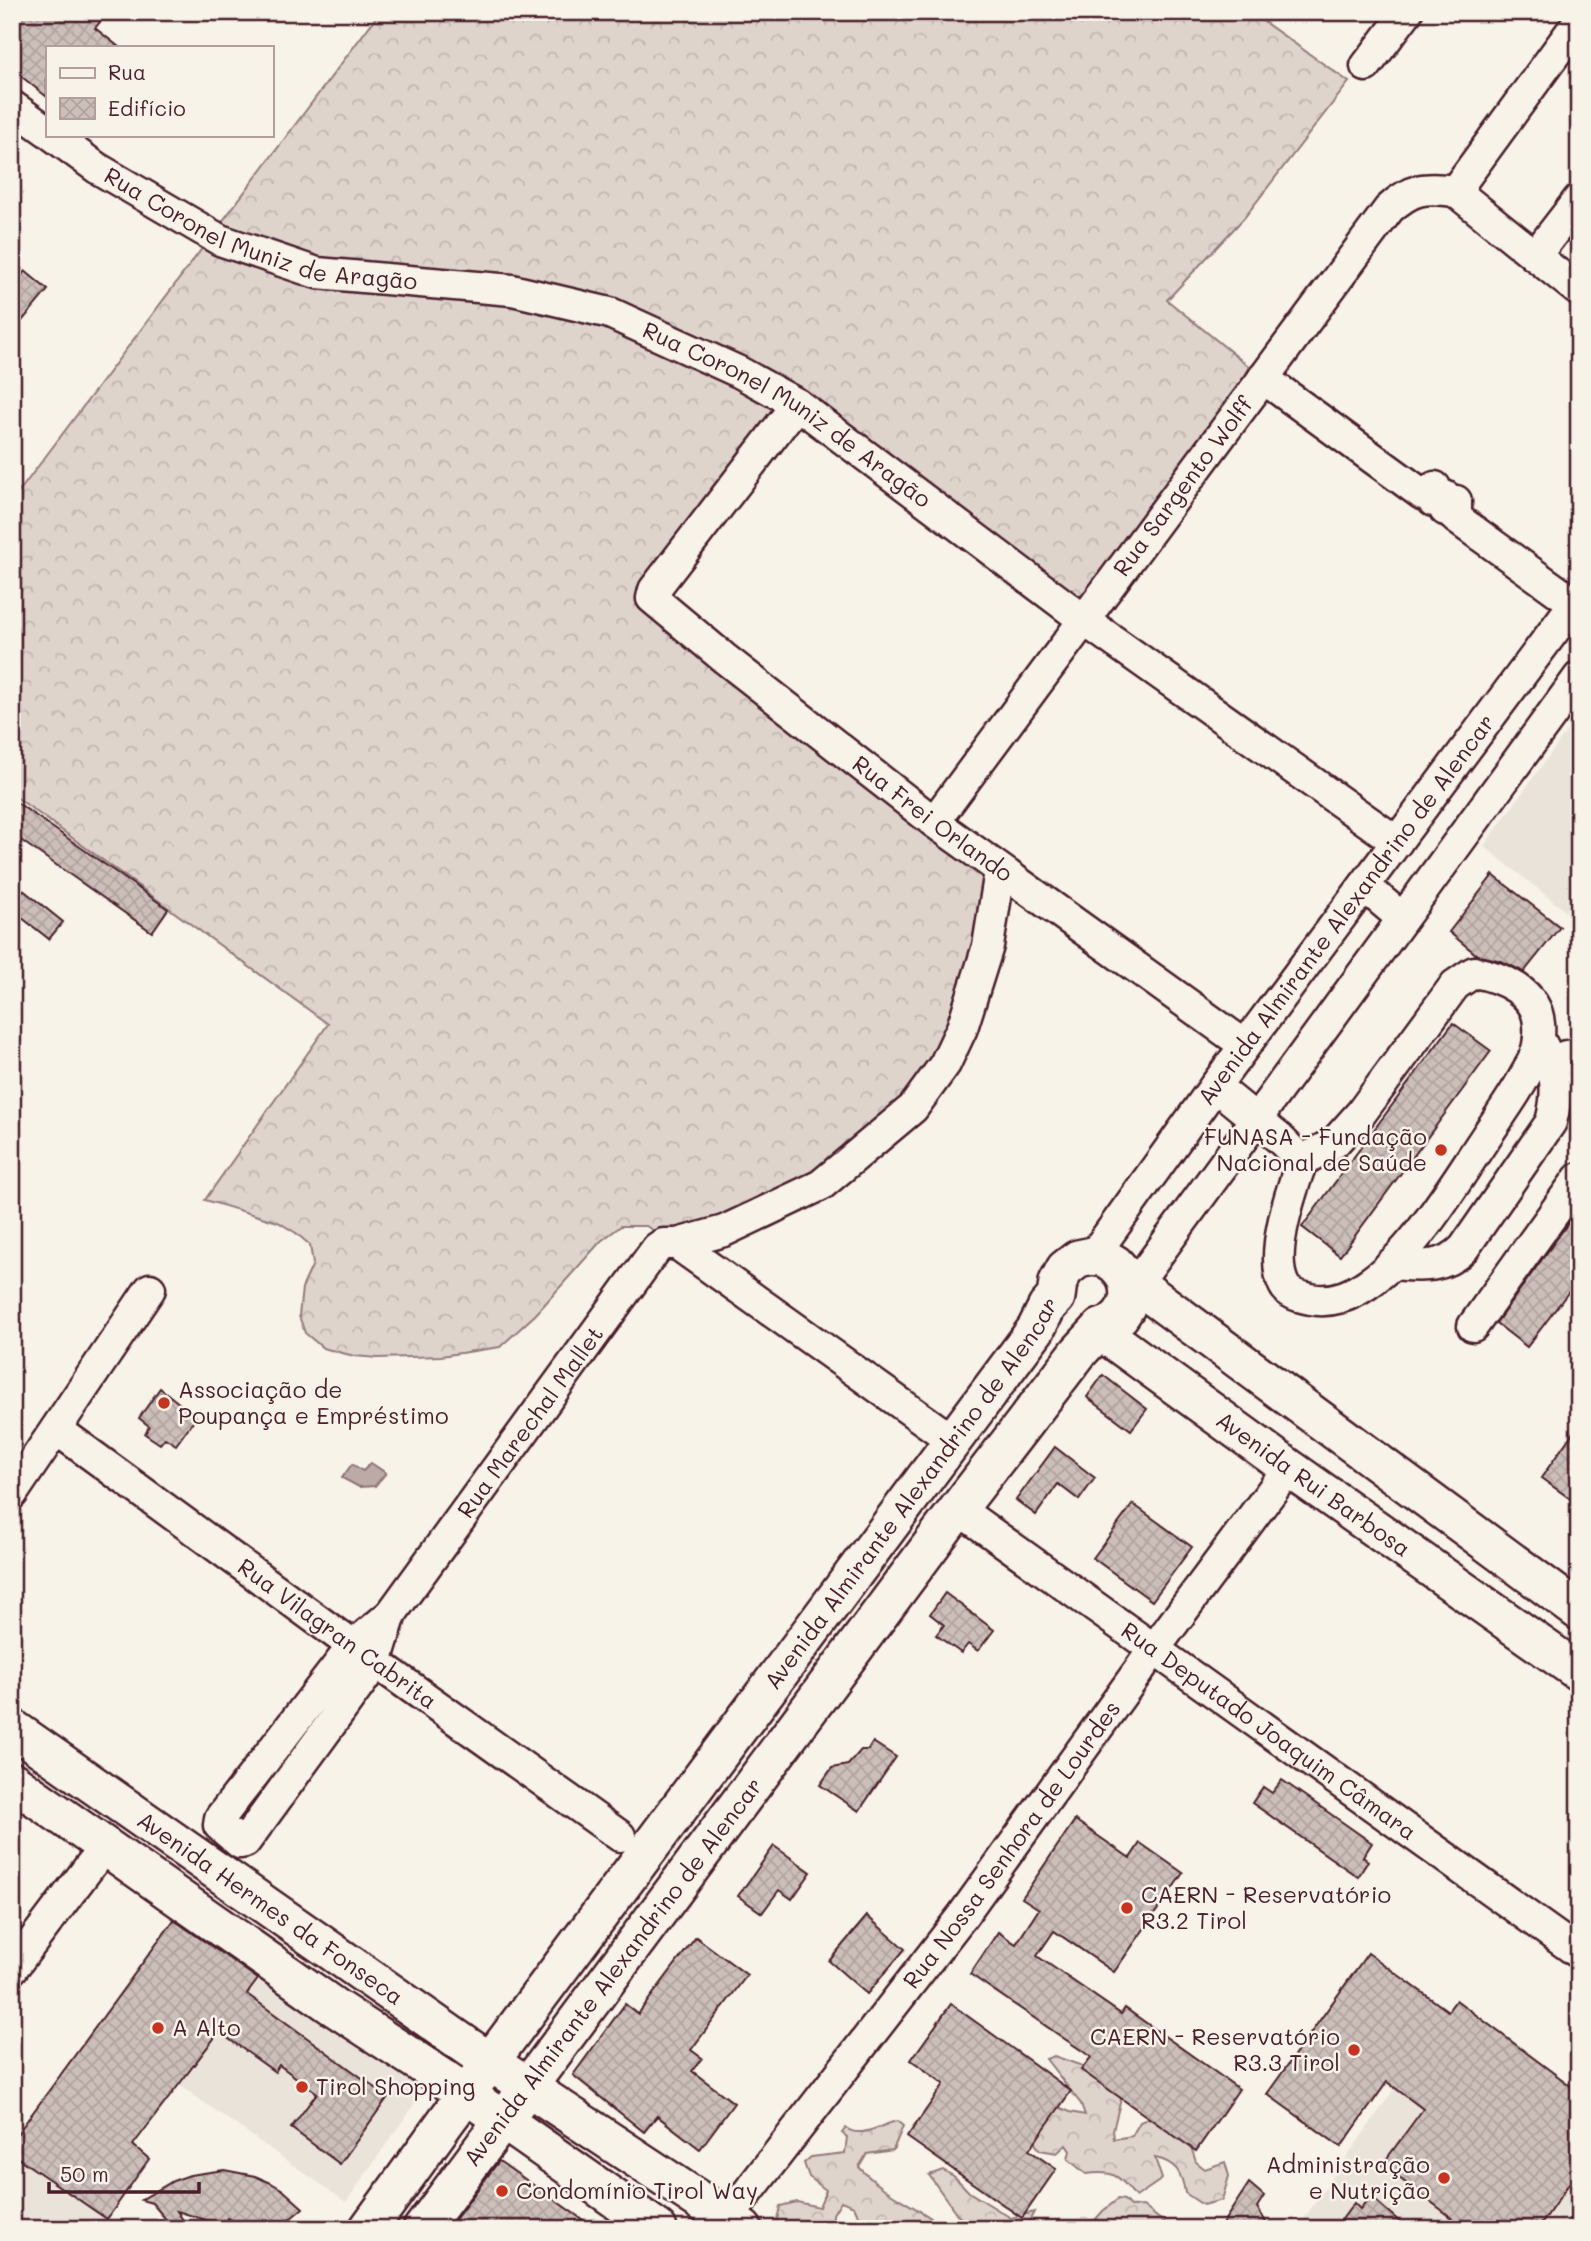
<svg xmlns="http://www.w3.org/2000/svg" width="1591" height="2241" font-family="Mali,sans-serif">
  <defs>
    <pattern id="forest-crowns" width="20" height="18" patternUnits="userSpaceOnUse" patternTransform="scale(1.75)"><rect width="20" height="18" fill="#ded4cc"/><path d="M2 6a3 3 0 1 1 6 0M12 15a3 3 0 1 1 6 0" fill="none" stroke="#c0b6af"/></pattern>
    <pattern id="building-cross-hatch" width="8" height="8" patternUnits="userSpaceOnUse" patternTransform="scale(1.75)"><rect width="8" height="8" fill="#ccbfb9"/><path d="M0 0l8 8M0 8l8-8" fill="none" stroke="#b1a49f"/></pattern>
  </defs>
  <rect width="100%" height="100%" fill="#f7f3e8"/>
  <filter id="ink" filterUnits="userSpaceOnUse"><feTurbulence type="fractalNoise" baseFrequency=".0143" numOctaves="2"/><feDisplacementMap in="SourceGraphic" scale="14" xChannelSelector="R" yChannelSelector="G"/><feConvolveMatrix kernelMatrix="1 2 1 2 8 2 1 2 1" color-interpolation-filters="sRGB"/></filter>
  <g filter="url(#ink)">
    <!-- built -->
    <g fill="#eae3da">
      <polygon points="1579,714 1579,922 1484,846"/>
      <polygon points="264,1971 420,2085 418,2099 346,2202 179,2085"/>
      <polygon points="1456,2000 1579,2092 1579,2229 1297,2229"/>
      <polygon points="12,2154 107,2219 121,2229 12,2229"/>
    </g>
    <!-- forest -->
    <g fill="url(#forest-crowns)" stroke="#947a7c" stroke-width="2">
      <polygon points="380,12 1250,12 1349,82 1244,218 1167,300 1263,378 1084,620 797,404 656,588 1000,871 962,1028 859,1154 677,1244 646,1226 621,1226 601,1241 536,1314 500,1347 441,1356 378,1358 354,1356 323,1348 305,1333 299,1316 302,1288 313,1264 310,1245 296,1233 278,1222 205,1200 328,1024 12,794 12,501"/>
      <path d="M1054 2056 1091 2069 1123 2091 1113 2130 1114 2139 1132 2136 1140 2122 1162 2113 1188 2138 1196 2162 1205 2169 1225 2162 1229 2176 1222 2200 1203 2205 1185 2193C1182 2173 1176 2162 1155 2158L1162 2179 1136 2197C1118 2176 1116 2170 1086 2174L1068 2159 1070 2151 1066 2145 1057 2153 1040 2150 1030 2137 1054 2105 1070 2112 1085 2115 1081 2104 1046 2059Z"/>
      <path d="M897 2121 903 2126 893 2150 867 2154 859 2167C883 2194 919 2207 946 2229H884L858 2215 854 2206 841 2201 833 2214V2221L843 2229H775L780 2206 797 2202 819 2207 826 2190 809 2177 804 2163 811 2157 845 2153 847 2137 842 2133 846 2128C861 2139 880 2125 897 2121Z"/>
      <polygon points="943,2170 955,2177 969,2192 1011,2218 1034,2212 1028,2223 1037,2229 981,2229 959,2217 929,2175"/>
      <polygon points="1118,2199 1124,2200 1131,2207 1143,2206 1172,2229 1095,2229 1094,2221 1103,2211"/>
    </g>
    <!-- water -->
    <polygon fill="#bcaaa7" stroke="#8e7275" stroke-width="2" points="371,1463 386,1473 375,1486 359,1487 342,1478 352,1464 363,1471"/>
    <!-- building -->
    <g fill="url(#building-cross-hatch)" stroke="#4a1f2b" stroke-width="2">
      <polygon points="12,12 108,12 95,28 119,47 47,47 47,97 12,69"/>
      <polygon points="25,271 48,290 12,333 12,287"/>
      <polygon points="12,799 168,909 152,932 12,834"/>
      <polygon points="1493,875 1560,927 1524,972 1501,961 1477,955 1449,932"/>
      <polygon points="12,881 63,922 49,939 12,910"/>
      <polygon points="1453,1023 1491,1051 1340,1256 1302,1227"/>
      <polygon points="1579,1208 1579,1278 1527,1347 1496,1323"/>
      <polygon points="1103,1375 1147,1409 1131,1430 1087,1397"/>
      <polygon points="160,1388 196,1417 176,1445 165,1438 160,1444 145,1434 149,1426 139,1418"/>
      <polygon points="1579,1424 1579,1505 1541,1478"/>
      <polygon points="1055,1447 1095,1478 1079,1500 1058,1484 1036,1515 1016,1500"/>
      <polygon points="1133,1504 1192,1547 1152,1601 1093,1558"/>
      <polygon points="945,1593 994,1630 978,1651 968,1644 961,1653 936,1635 944,1625 930,1614"/>
      <polygon points="873,1742 896,1757 859,1811 820,1785 832,1768 848,1765 861,1750 868,1750"/>
      <polygon points="1282,1780 1372,1843 1363,1857 1368,1861 1358,1877 1252,1803 1263,1787 1272,1793"/>
      <polygon points="1075,1820 1130,1858 1140,1843 1183,1873 1114,1972 1054,1931 1037,1956 1121,2014 1125,2008 1239,2089 1196,2151 1081,2070 1091,2057 970,1974 998,1932 1016,1944 1039,1909 1022,1898"/>
      <polygon points="774,1846 811,1872 792,1899 779,1890 762,1913 738,1896"/>
      <polygon points="867,1916 905,1949 867,1994 829,1961"/>
      <polygon points="174,1920 258,1979 247,1994 388,2097 340,2164 291,2128 317,2093 279,2065 275,2072 219,2032 133,2145 149,2159 107,2219 12,2154 12,2141"/>
      <polygon points="696,1937 747,1975 691,2050 702,2058 692,2071 734,2103 700,2149 657,2116 644,2132 573,2075 625,2004 638,2014"/>
      <polygon points="1368,1953 1448,2011 1456,2000 1579,2092 1579,2169 1538,2229 1467,2229 1382,2165 1423,2109 1387,2082 1341,2147 1267,2094"/>
      <polygon points="951,2004 1071,2091 1029,2150 1056,2169 1022,2218 907,2137 944,2084 911,2060"/>
      <polygon points="499,2161 596,2229 448,2229"/>
      <polygon points="224,2170 255,2176 271,2183 283,2190 303,2208 278,2229 248,2229 227,2218 225,2226 177,2211 189,2229 174,2229 152,2203 141,2200 173,2181 190,2175"/>
      <polygon points="1249,2183 1264,2196 1257,2207 1270,2229 1219,2229"/>
      <polygon points="1370,2196 1408,2229 1335,2229 1354,2203 1360,2209"/>
    </g>
    <g fill="none" stroke-linecap="round" stroke-linejoin="round">
      <defs>
        <g id="minor">
          <polyline points="1366,66 1407,12"/>
          <polyline points="12,106 47,131"/>
          <path id="s1" d="M52 135 97 168 220 240 317 273 512 290 610 313 739 372 797 404 1084 620 1397 842"/>
          <polyline points="1455,191 1579,21"/>
          <polyline points="1455,191 1579,291"/>
          <polyline points="1535,256 1579,199"/>
          <polyline points="1263,378 1422,494 1435,487 1433,501 1445,496 1445,510 1456,501 1456,518 1560,593"/>
          <path id="s2" d="M797 404 654 590 652 598 724 658 934 822 1232 1036"/>
          <path id="s3" d="M934 822 1389 209C1412 188 1424 187 1455 191"/>
          <polyline points="1364,886 1402,918"/>
          <path d="M1474 972C1502 977 1537 992 1539 1024 1540 1036 1538 1050 1533 1060 1520 1089 1500 1115 1483 1141 1452 1187 1412 1255 1366 1285 1350 1296 1330 1303 1311 1299 1301 1297 1289 1295 1284 1285 1269 1255 1291 1191 1302 1161L1335 1142 1361 1113 1455 985Z"/>
          <polyline points="1552,1063 1566,1056 1579,1054"/>
          <polyline points="1215,1086 1280,1139 1302,1161"/>
          <polyline points="677,1244 952,1440"/>
          <path id="s4" d="M1093 1256 1215 1086 1579 597"/>
          <path d="M1391 1264C1419 1266 1443 1270 1464 1248L1551 1122C1560 1088 1556 1069 1539 1039"/>
          <polyline points="1128,1285 1142,1276 1579,677"/>
          <polyline points="1473,1326 1579,1178"/>
          <path id="s5" d="M56 1429 353 1646 620 1836"/>
          <polyline points="12,1494 150,1289"/>
          <path id="s6" d="M958 1509 1579 1953"/>
          <path id="s7" d="M391 1614 376 1662 245 1842 240 1843 219 1825 220 1818 353 1646 391 1614 657 1248 663 1244H677L724 1231 821 1185 913 1108 945 1064 962 1028 988 946 1000 871"/>
          <polyline points="12,1969 105,1846"/>
          <path id="s8" d="M728 2218 963 1915 1155 1648 1289 1468"/>
        </g>
        <g id="major">
          <polyline points="1128,1285 1143,1289 1579,1611"/>
          <path id="s9" d="M1101 1328 1110 1338 1289 1468 1579 1672"/>
          <path id="s10" d="M12 1728 490 2062 743 2229"/>
          <polyline points="12,1781 334,2007 443,2078 658,2229"/>
          <path id="s11" d="M368 2229 446 2121 1036 1329 1047 1307 1056 1297 1058 1282 1065 1269 1078 1259 1093 1256 1105 1258 1115 1264 1123 1273 1128 1285 1129 1296 1126 1307 1120 1316 1111 1324 1101 1328 1078 1353 958 1509 422 2229"/>
        </g>
      </defs>
      <!-- minor casing -->
      <use href="#minor" stroke="#4a1f2b" stroke-width="35"/>
      <!-- major casing -->
      <use href="#major" stroke="#4a1f2b" stroke-width="42"/>
      <!-- minor -->
      <use href="#minor" stroke="#f7f3e8" stroke-width="30"/>
      <!-- major -->
      <use href="#major" stroke="#f7f3e8" stroke-width="37"/>
    </g>
  </g>
  <!-- markers -->
  <g fill="#c8321e" stroke="#f7f3e8" stroke-width="2.5">
    <circle cx="1441" cy="1150" r="7"/>
    <circle cx="164" cy="1403" r="7"/>
    <circle cx="1127" cy="1908" r="7"/>
    <circle cx="158" cy="2028" r="7"/>
    <circle cx="1354" cy="2050" r="7"/>
    <circle cx="302" cy="2087" r="7"/>
    <circle cx="1444" cy="2178" r="7"/>
    <circle cx="502" cy="2191" r="7"/>
  </g>
  <g text-anchor="middle" stroke-width="5" stroke-linejoin="round" paint-order="stroke">
    <!-- street labels -->
    <g font-size="23" fill="#4a1f2b" stroke="#f7f3e8">
      <text dy="8" stroke="none"><textPath href="#s1" startOffset="234">Rua Coronel Muniz de Aragão</textPath></text>
      <text dy="8" stroke="none"><textPath href="#s1" startOffset="802">Rua Coronel Muniz de Aragão</textPath></text>
      <text dy="8" stroke="none"><textPath href="#s3" startOffset="418">Rua Sargento Wolff</textPath></text>
      <text dy="8" stroke="none"><textPath href="#s2" startOffset="600">Rua Frei Orlando</textPath></text>
      <text dy="8" stroke="none"><textPath href="#s4" startOffset="429">Avenida Almirante Alexandrino de Alencar</textPath></text>
      <text dy="8" stroke="none"><textPath href="#s7" startOffset="817">Rua Marechal Mallet</textPath></text>
      <text dy="8" stroke="none"><textPath href="#s9" startOffset="264">Avenida Rui Barbosa</textPath></text>
      <text dy="8" stroke="none"><textPath href="#s11" startOffset="915">Avenida Almirante Alexandrino de Alencar</textPath></text>
      <text dy="8" stroke="none"><textPath href="#s5" startOffset="348">Rua Vilagran Cabrita</textPath></text>
      <text dy="8" stroke="none"><textPath href="#s6" startOffset="382">Rua Deputado Joaquim Câmara</textPath></text>
      <text dy="8" stroke="none"><textPath href="#s8" startOffset="469">Rua Nossa Senhora de Lourdes</textPath></text>
      <text dy="8" stroke="none"><textPath href="#s10" startOffset="315">Avenida Hermes da Fonseca</textPath></text>
      <text transform="translate(613 1972) rotate(-53)" y="8">Avenida Almirante Alexandrino de Alencar</text>
    </g>
    <!-- poi labels -->
    <g font-size="23" fill="#4a1f2b" stroke="#f7f3e8" text-anchor="start">
      <text x="1427" y="1145" text-anchor="end">FUNASA - Fundação<tspan x="1427" dy="26">Nacional de Saúde</tspan></text>
      <text x="178" y="1398">Associação de<tspan x="178" dy="26">Poupança e Empréstimo</tspan></text>
      <text x="1141" y="1903">CAERN - Reservatório<tspan x="1141" dy="26">R3.2 Tirol</tspan></text>
      <text x="172" y="2036">A Alto</text>
      <text x="1340" y="2045" text-anchor="end">CAERN - Reservatório<tspan x="1340" dy="26">R3.3 Tirol</tspan></text>
      <text x="316" y="2095">Tirol Shopping</text>
      <text x="1430" y="2173" text-anchor="end">Administração<tspan x="1430" dy="26">e Nutrição</tspan></text>
      <text x="516" y="2199">Condomínio Tirol Way</text>
    </g>
  </g>
  <!-- margin -->
  <rect width="1591" height="2241" fill="none" stroke="#f7f3e8" stroke-width="42"/>
  <rect x="21" y="21" width="1549" height="2199" fill="none" stroke="#4a1f2b" stroke-width="2.5" filter="url(#ink)"/>
  <!-- legend -->
  <rect x="46" y="46" width="228" height="91" fill="#f7f3e8" stroke="#b29e9c" stroke-width="2"/>
  <rect x="60" y="68" width="35" height="10" fill="#f7f3e8" stroke="#b29e9c" stroke-width="2"/>
  <text x="108" y="80" font-size="21" fill="#4a1f2b">Rua</text>
  <rect x="60" y="98" width="35" height="21" fill="url(#building-cross-hatch)" stroke="#b29e9c" stroke-width="2"/>
  <text x="108" y="116" font-size="21" fill="#4a1f2b">Edifício</text>
  <!-- scale -->
  <path d="M49 2182v10h150v-10" fill="none" stroke="#4a1f2b" stroke-width="3.5"/>
  <text x="60" y="2182" font-size="21" fill="#4a1f2b" stroke="#f7f3e8" stroke-width="5" paint-order="stroke">50 m</text>
</svg>
